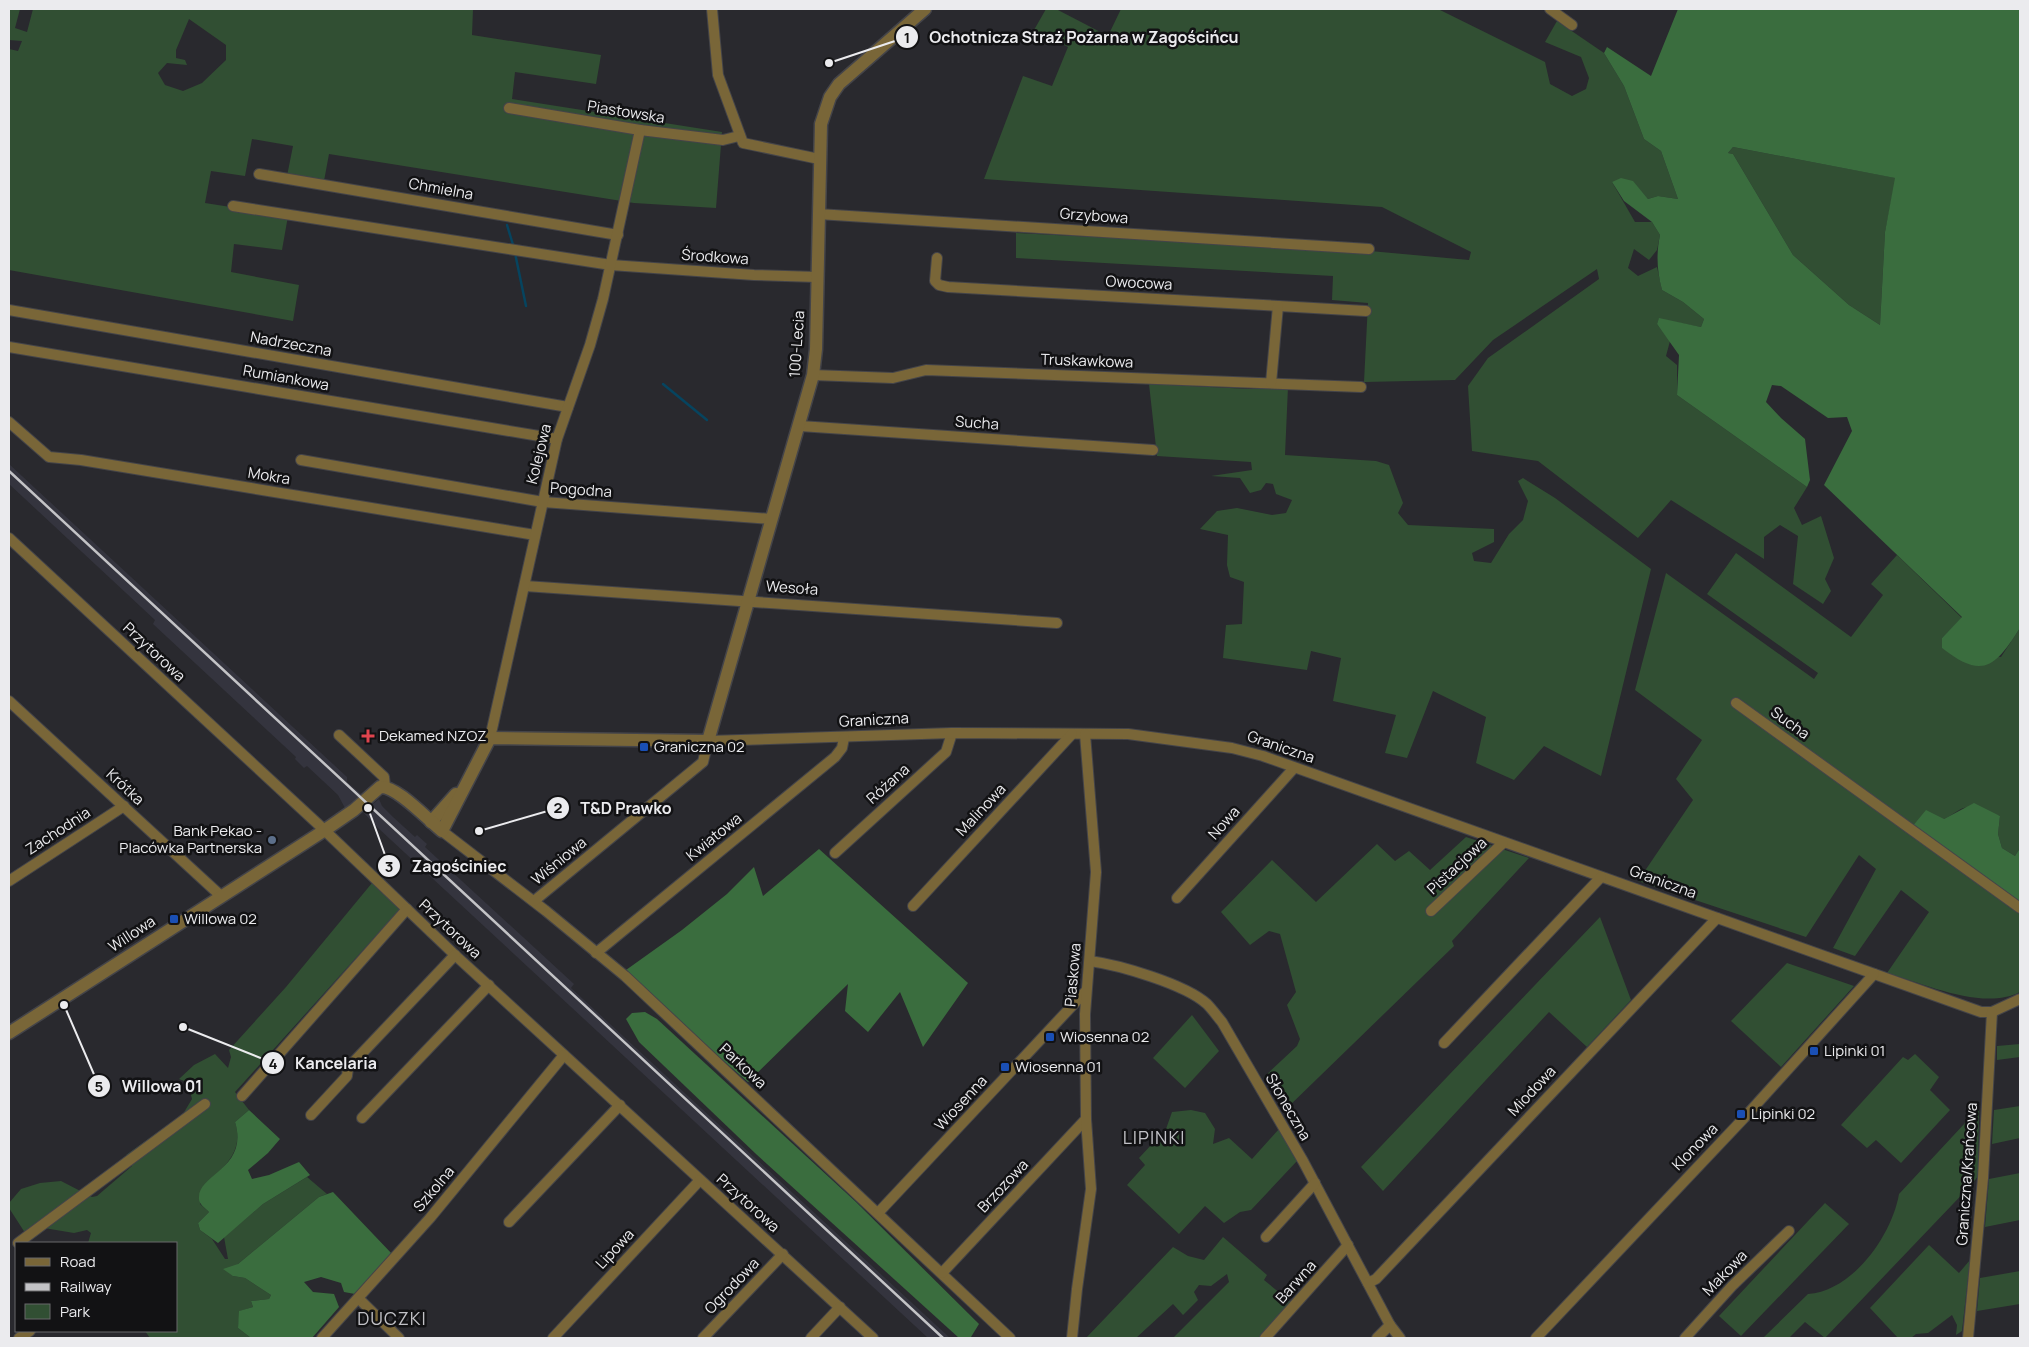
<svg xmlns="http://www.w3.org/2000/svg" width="2029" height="1347" font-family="Manrope,sans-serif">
  <rect width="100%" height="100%" fill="#29292e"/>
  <!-- built -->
  <g fill="#34343e">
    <polygon points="9,464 347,777 347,782 361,794 345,808 338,795 307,766 304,768 295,759 296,757 153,624 155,620 9,484"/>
    <polygon points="379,799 382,806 393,817 415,837 417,835 427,844 425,847 574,984 571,988 950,1338 928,1338 377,827 363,812"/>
  </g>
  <!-- green -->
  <g fill="#314f33" fill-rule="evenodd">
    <path d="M9 9H20L15 28 27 32 33 9H473L472 35 601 55 596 84 515 72 512 99 722 132 716 208 634 203 329 154 324 181 287 176 293 146 252 139 245 176 211 171 205 203 288 216 282 250 234 244 231 272 299 285 293 321 9 270V49L18 51 22 41 9 40ZM189 19 226 45V60L202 83 183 91 165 85 158 73 167 63 187 65 185 60 176 58V50Z"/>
    <polygon points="1046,9 1056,9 1108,36 1121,9 1438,9 1545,62 1550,84 1572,96 1586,89 1589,78 1581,57 1545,42 1557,21 1604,53 1624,86 1644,139 1661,151 1678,199 1658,196 1648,199 1632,181 1612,182 1635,222 1652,222 1660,235 1657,250 1649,260 1634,249 1628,268 1638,276 1657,267 1662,290 1683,302 1704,319 1701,327 1659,319 1657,324 1670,341 1666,356 1677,365 1677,395 1807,487 1794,508 1802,525 1821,516 1834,558 1825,579 1831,591 1823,604 1793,584 1798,536 1780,525 1764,537 1764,559 1671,500 1638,538 1538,461 1472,451 1468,386 1488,358 1599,279 1597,269 1493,340 1455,380 1364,382 1368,303 1332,300 1333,276 1016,258 1016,233 1370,251 1469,260 1471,252 1382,207 984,179 1023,76 1052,86 1068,47 1034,30"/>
    <polygon points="1733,147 1896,178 1885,232 1880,325 1849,305 1793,255 1733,154 1728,153"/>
    <polygon points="1149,384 1250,389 1288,387 1285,455 1376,461 1389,465 1403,503 1398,513 1408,525 1494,529 1494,542 1472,553 1474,561 1491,563 1509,534 1523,520 1528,501 1518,481 1523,478 1555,498 1651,569 1601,776 1544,746 1514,780 1476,763 1486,717 1433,691 1407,758 1385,753 1396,715 1333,701 1341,658 1311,651 1307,670 1223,658 1226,625 1242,624 1244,582 1230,577 1227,565 1228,535 1200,529 1217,511 1237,508 1272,515 1286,513 1292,500 1276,494 1273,484 1266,483 1261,490 1250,493 1240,478 1211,476 1252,470 1251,462 1157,456"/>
    <path d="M1736 553 1851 637 1883 595 1871 584 1897 555 1962 618 1942 638V648L2001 657 2020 628V848L2015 856 2002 848 1998 834 2000 816C1990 813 1971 804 1961 809 1955 812 1951 816 1944 819L2020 905V992C1983 1011 1925 984 1887 973L1929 912 1901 890 1855 956 1833 948 1876 869 1859 855 1806 937 1638 881 1693 800 1676 779 1702 740 1635 690 1666 573 1814 679 1818 673 1707 594Z"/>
    <polygon points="1466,837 1529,858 1452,941 1454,946 1285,1110 1264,1077 1297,1046 1300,1039 1287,1005 1296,992 1280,934 1269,931 1250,945 1221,912 1272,860 1316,902 1377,844 1395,861 1409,851 1430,870"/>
    <path d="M372 883 400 909 235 1092 249 1110 235 1122C245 1153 222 1168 202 1189L200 1204 209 1212 198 1223 200 1230 212 1239 225 1259H228L224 1237 263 1204 307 1177 327 1194 319 1197 238 1264 233 1276 245 1278 271 1295 269 1299 251 1301 253 1307 240 1311 238 1328 251 1338H150L145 1331H176V1243H88L91 1233 87 1230 74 1233 44 1228 29 1239 9 1208V1203L21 1189 40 1183 61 1181 92 1197 97 1196 132 1166 126 1155 183 1114 192 1099 189 1087 192 1080 184 1081 179 1079 194 1065 215 1054 228 1068 231 1057 229 1050 286 987Z"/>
    <polygon points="1600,917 1631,1000 1587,1047 1549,1012 1383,1191 1361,1167"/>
    <polygon points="1787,963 1854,986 1781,1067 1731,1021"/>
    <polygon points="1192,1015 1219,1051 1185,1088 1153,1058"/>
    <polygon points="2020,1044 2020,1057 1997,1060 1997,1046"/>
    <polygon points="1915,1054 1939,1077 1930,1090 1950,1110 1901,1163 1876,1140 1867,1148 1841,1125 1903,1057 1908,1060"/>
    <polygon points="2020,1106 2020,1138 1992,1144 1994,1110"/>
    <path d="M1979 1108 1978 1176 1973 1183 1825 1338 1805 1322 1789 1338H1763L1808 1294C1853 1291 1892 1235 1899 1194Z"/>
    <polygon points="1191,1110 1205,1113 1215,1129 1213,1144 1229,1138 1252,1159 1279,1129 1297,1161 1251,1210 1240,1212 1224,1223 1205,1206 1179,1234 1127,1185 1145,1165 1139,1158 1166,1129 1172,1112"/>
    <polygon points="2020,1173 2020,1220 1985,1227 1989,1179"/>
    <polygon points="1825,1203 1849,1224 1741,1336 1719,1316"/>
    <polygon points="1223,1237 1267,1275 1264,1280 1292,1303 1261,1338 1173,1338 1229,1282 1227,1274 1211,1286 1199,1285 1194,1292 1198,1300 1183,1315 1173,1304 1136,1338 1086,1338 1173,1247 1188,1256 1204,1260"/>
    <polygon points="1929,1245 1959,1273 1970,1260 1962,1331 1956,1335 1957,1325 1952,1315 1928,1333 1916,1334 1911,1338 1898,1338 1870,1308"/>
    <polygon points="2020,1271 2020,1304 1977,1311 1980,1278"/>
  </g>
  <!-- forest -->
  <g fill="#3a6d3e" fill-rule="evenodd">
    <path d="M1678 9H2020V628C1995 667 1983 680 1942 648V638L1962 617 1824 485 1852 431 1847 417 1828 418 1781 386 1772 385 1766 402 1781 418 1805 439 1810 480 1807 487 1677 395 1679 355 1657 324 1659 318 1701 327 1704 319 1683 302 1662 290C1657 270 1656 255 1660 235L1652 222 1624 201 1612 182 1621 178 1633 181 1648 199 1658 196 1678 199 1661 151 1644 139 1624 86 1604 53 1607 47 1651 76ZM1733 147 1895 178 1885 232 1880 325 1849 305 1793 255 1733 154 1728 153Z"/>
    <polygon points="1974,803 2000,816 1998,834 2002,848 2015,856 2020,848 2020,905 1912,827 1926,810 1944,819"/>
    <polygon points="819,849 968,983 923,1047 900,992 868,1032 845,1011 848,984 748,1082 661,1007 626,970 682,930 727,894 754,867 763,896"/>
    <polygon points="645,1012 657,1019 856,1202 979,1324 971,1337 959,1338 756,1154 639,1042 626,1019 632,1013"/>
    <path d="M249 1110 280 1139 268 1153 248 1170 252 1179 269 1175 299 1162 310 1175 263 1204 218 1243 200 1230 198 1223 209 1212C205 1208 198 1204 199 1197 199 1174 249 1168 235 1122Z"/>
    <polygon points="333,1192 393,1255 355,1294 344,1292 341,1283 321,1277 304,1282 313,1292 334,1294 339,1307 312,1338 251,1338 238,1328 239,1311 253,1307 251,1301 269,1299 271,1295 245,1278 233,1276 223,1269 238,1264 319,1197"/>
  </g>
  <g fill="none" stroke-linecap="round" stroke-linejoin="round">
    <!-- stream -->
    <g stroke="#06445f" stroke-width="2.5">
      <polyline points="507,225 514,248"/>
      <polyline points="515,253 526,306"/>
      <polyline points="663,384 707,420"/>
    </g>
    <defs>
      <g id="minor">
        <polyline points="712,9 718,75 743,143 819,159"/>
        <polyline points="1550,9 1572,25"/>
        <polyline points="509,108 640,130 723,140 739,136"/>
        <polyline points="259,174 618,235"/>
        <polyline points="233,206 611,265 754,275 817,277"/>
        <polyline points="818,214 1369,249"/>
        <polyline points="937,258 935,281 939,285 948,287 1366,311"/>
        <polyline points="9,310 568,407"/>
        <polyline points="9,347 557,439"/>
        <polyline points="813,375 893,378 926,370 1361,387"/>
        <polyline points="1271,383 1278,306"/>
        <polyline points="9,422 49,457 81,460 535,535"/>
        <polyline points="800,426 1153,450"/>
        <polyline points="301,460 543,502 772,519"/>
        <polyline points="9,538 319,825 455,955 873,1338"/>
        <polyline points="525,586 1057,623"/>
        <polyline points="9,701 221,896"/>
        <polyline points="1736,703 2020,908"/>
        <polyline points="339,735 384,777 385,786"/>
        <polyline points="490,738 557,439 590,345 603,299 640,130"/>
        <polyline points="442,831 546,911 625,976 1010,1338"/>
        <polyline points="835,853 946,752 952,733"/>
        <polyline points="9,881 124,806"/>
        <polyline points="1177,898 1294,768"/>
        <polyline points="534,901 703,762 708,741 952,733 1128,734 1232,748 1263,756 1981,1012 1992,1012 2020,999"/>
        <polyline points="913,906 1072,734"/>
        <polyline points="1431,911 1503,843"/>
        <polyline points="596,953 835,757 842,748 844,738"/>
        <path d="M1090 961C1119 965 1185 984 1207 1004 1212 1009 1217 1016 1222 1022L1303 1161 1390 1325 1400 1338"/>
        <polyline points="1444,1043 1601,877"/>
        <polyline points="242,1096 407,909"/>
        <polyline points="311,1115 347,1076 348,1068 455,955"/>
        <polyline points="362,1118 489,985"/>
        <polyline points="878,1213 1086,991"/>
        <polyline points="509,1222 620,1105"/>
        <polyline points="1266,1237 1315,1183"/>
        <polyline points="18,1243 205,1104"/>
        <polyline points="942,1273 1086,1119"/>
        <polyline points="1368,1283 1376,1279 1717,918"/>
        <polyline points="359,1299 399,1338"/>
        <polyline points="19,1338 30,1331"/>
        <polyline points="322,1338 430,1218 564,1055"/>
        <polyline points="553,1338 700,1180"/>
        <polyline points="703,1338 783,1254"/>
        <polyline points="811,1338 840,1307"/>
        <polyline points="1072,1338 1077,1289 1091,1189 1086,1119 1085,1014 1096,872 1085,734"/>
        <polyline points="1265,1338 1348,1245"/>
        <polyline points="1377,1338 1390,1325"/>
        <polyline points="1536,1338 1744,1118 1874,974"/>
        <polyline points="1685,1338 1732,1286 1789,1231"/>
        <polyline points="1968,1338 1983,1178 1992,1012"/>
      </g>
      <g id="tertiary">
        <polyline points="431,822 456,794"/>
        <path d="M9 1033 325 830 354 810 380 787C396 785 428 820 442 831L490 738 708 741 813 375 816 349 821 124 830 97 839 84 925 9"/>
      </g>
    </defs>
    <!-- minor casing -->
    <use href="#minor" stroke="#444449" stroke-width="12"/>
    <!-- tertiary casing -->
    <use href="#tertiary" stroke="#444449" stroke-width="15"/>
    <!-- minor -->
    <use href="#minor" stroke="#796638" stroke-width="10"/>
    <!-- tertiary -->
    <use href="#tertiary" stroke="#796638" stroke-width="12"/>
    <!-- rail -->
    <polyline stroke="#c3c3c6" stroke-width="2.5" points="9,471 943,1338"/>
  </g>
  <!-- markers -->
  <path fill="#e0444e" stroke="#121214" stroke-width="2" d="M365.5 728.5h5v5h5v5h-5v5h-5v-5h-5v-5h5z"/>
  <g fill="#1a4fb4" stroke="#121214" stroke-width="2">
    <rect x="639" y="742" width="10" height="10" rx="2.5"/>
    <rect x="169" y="914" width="10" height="10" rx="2.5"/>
    <rect x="1045" y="1032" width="10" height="10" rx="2.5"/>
    <rect x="1809" y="1046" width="10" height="10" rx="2.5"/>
    <rect x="1000" y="1062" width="10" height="10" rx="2.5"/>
    <rect x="1736" y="1109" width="10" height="10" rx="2.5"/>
  </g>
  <circle fill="#5c6f8a" stroke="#121214" stroke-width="2" cx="272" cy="840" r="5"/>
  <g text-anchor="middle" stroke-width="5" stroke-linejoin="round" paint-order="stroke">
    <!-- street labels -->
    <g font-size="15" fill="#ebebee" stroke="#121214">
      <text transform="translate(626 112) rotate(9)" y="5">Piastowska</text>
      <text transform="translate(441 189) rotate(10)" y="5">Chmielna</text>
      <text transform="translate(1094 216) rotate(4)" y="5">Grzybowa</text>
      <text transform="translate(715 257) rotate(4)" y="5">Środkowa</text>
      <text transform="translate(1139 283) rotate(3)" y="5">Owocowa</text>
      <text transform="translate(291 344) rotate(10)" y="5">Nadrzeczna</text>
      <text transform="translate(797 344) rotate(-86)" y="5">100-Lecia</text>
      <text transform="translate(1087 361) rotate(2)" y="5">Truskawkowa</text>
      <text transform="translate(286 378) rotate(10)" y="5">Rumiankowa</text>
      <text transform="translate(977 423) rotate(4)" y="5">Sucha</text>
      <text transform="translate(539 454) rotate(-76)" y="5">Kolejowa</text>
      <text transform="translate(269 476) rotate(9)" y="5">Mokra</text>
      <text transform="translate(581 490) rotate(4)" y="5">Pogodna</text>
      <text transform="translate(792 588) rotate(4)" y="5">Wesoła</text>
      <text transform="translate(154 652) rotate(43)" y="5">Przytorowa</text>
      <text transform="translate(874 720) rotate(-3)" y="5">Graniczna</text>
      <text transform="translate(1790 723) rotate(36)" y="5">Sucha</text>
      <text transform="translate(1281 747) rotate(19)" y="5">Graniczna</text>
      <text transform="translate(888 784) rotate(-42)" y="5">Różana</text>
      <text transform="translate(125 787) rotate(43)" y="5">Krótka</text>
      <text transform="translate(981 810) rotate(-47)" y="5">Malinowa</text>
      <text transform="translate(1224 823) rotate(-48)" y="5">Nowa</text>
      <text transform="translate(58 831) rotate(-33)" y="5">Zachodnia</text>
      <text transform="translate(714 837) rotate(-39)" y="5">Kwiatowa</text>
      <text transform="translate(559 861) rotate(-39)" y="5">Wiśniowa</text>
      <text transform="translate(1457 866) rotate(-43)" y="5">Pistacjowa</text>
      <text transform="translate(1663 882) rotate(20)" y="5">Graniczna</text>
      <text transform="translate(450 929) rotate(43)" y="5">Przytorowa</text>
      <text transform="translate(132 934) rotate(-33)" y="5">Willowa</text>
      <text transform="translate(1073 975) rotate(-85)" y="5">Piaskowa</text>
      <text transform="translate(743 1066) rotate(43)" y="5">Parkowa</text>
      <text transform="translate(1532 1091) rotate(-47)" y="5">Miodowa</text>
      <text transform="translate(961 1103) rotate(-47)" y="5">Wiosenna</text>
      <text transform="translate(1288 1107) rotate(60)" y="5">Słoneczna</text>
      <text transform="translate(1695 1147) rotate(-46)" y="5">Klonowa</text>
      <text transform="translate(1967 1174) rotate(-86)" y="5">Graniczna/Krańcowa</text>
      <text transform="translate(1003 1186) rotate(-47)" y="5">Brzozowa</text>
      <text transform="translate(434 1189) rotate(-50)" y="5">Szkolna</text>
      <text transform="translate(748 1203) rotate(42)" y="5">Przytorowa</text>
      <text transform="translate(615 1249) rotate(-47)" y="5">Lipowa</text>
      <text transform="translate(1725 1273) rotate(-46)" y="5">Makowa</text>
      <text transform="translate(1296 1282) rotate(-48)" y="5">Barwna</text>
      <text transform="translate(732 1286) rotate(-46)" y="5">Ogrodowa</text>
    </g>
    <!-- poi labels -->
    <g font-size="15" fill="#ebebee" stroke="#121214" text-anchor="start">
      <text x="379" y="741">Dekamed NZOZ</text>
      <text x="654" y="752">Graniczna 02</text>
      <text x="262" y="836" text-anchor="end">Bank Pekao -<tspan x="262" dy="17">Placówka Partnerska</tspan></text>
      <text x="184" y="924">Willowa 02</text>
      <text x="1060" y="1042">Wiosenna 02</text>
      <text x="1824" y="1056">Lipinki 01</text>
      <text x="1015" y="1072">Wiosenna 01</text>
      <text x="1751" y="1119">Lipinki 02</text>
    </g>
    <!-- quarter labels -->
    <g font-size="18" letter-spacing="1" fill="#c1c1c6" stroke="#121214">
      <text x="1154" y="1144">LIPINKI</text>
      <text x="392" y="1325">DUCZKI</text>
    </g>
  </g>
  <!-- callouts -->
  <path fill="none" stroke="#ebebee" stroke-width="2" d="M829 63L907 37M479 831L558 808M368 808L389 866M183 1027L273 1063M64 1005L99 1086"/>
  <g fill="#ebebee" stroke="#121214" stroke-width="2">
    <circle cx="829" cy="63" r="5"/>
    <circle cx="479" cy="831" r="5"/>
    <circle cx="368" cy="808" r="5"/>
    <circle cx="183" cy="1027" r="5"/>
    <circle cx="64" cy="1005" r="5"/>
    <circle cx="907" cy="37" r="12"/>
    <circle cx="558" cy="808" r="12"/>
    <circle cx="389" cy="866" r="12"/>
    <circle cx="273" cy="1063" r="12"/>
    <circle cx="99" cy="1086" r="12"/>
  </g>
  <g font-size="15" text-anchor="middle" font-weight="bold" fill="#111">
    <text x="907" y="43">1</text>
    <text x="558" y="813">2</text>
    <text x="389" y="872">3</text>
    <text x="273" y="1069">4</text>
    <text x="99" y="1092">5</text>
  </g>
  <g font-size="16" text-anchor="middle" font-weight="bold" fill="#ebebee" stroke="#121214" stroke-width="5" stroke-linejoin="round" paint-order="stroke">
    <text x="1084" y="43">Ochotnicza Straż Pożarna w Zagościńcu</text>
    <text x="626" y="814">T&amp;D Prawko</text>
    <text x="459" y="872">Zagościniec</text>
    <text x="336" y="1069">Kancelaria</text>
    <text x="162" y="1092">Willowa 01</text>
  </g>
  <!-- border -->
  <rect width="2029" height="1347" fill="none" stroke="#ebebee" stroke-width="20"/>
  <!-- legend -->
  <rect x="15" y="1242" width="162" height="90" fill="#121214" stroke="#69696b"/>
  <rect x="25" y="1258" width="25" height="8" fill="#796638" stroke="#69696b"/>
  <text x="60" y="1267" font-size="15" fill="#ebebee">Road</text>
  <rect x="25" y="1283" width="25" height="8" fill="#c3c3c6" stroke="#69696b"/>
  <text x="60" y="1292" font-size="15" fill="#ebebee">Railway</text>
  <rect x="25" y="1304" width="25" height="15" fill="#314f33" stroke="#69696b"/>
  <text x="60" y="1317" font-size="15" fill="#ebebee">Park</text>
</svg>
